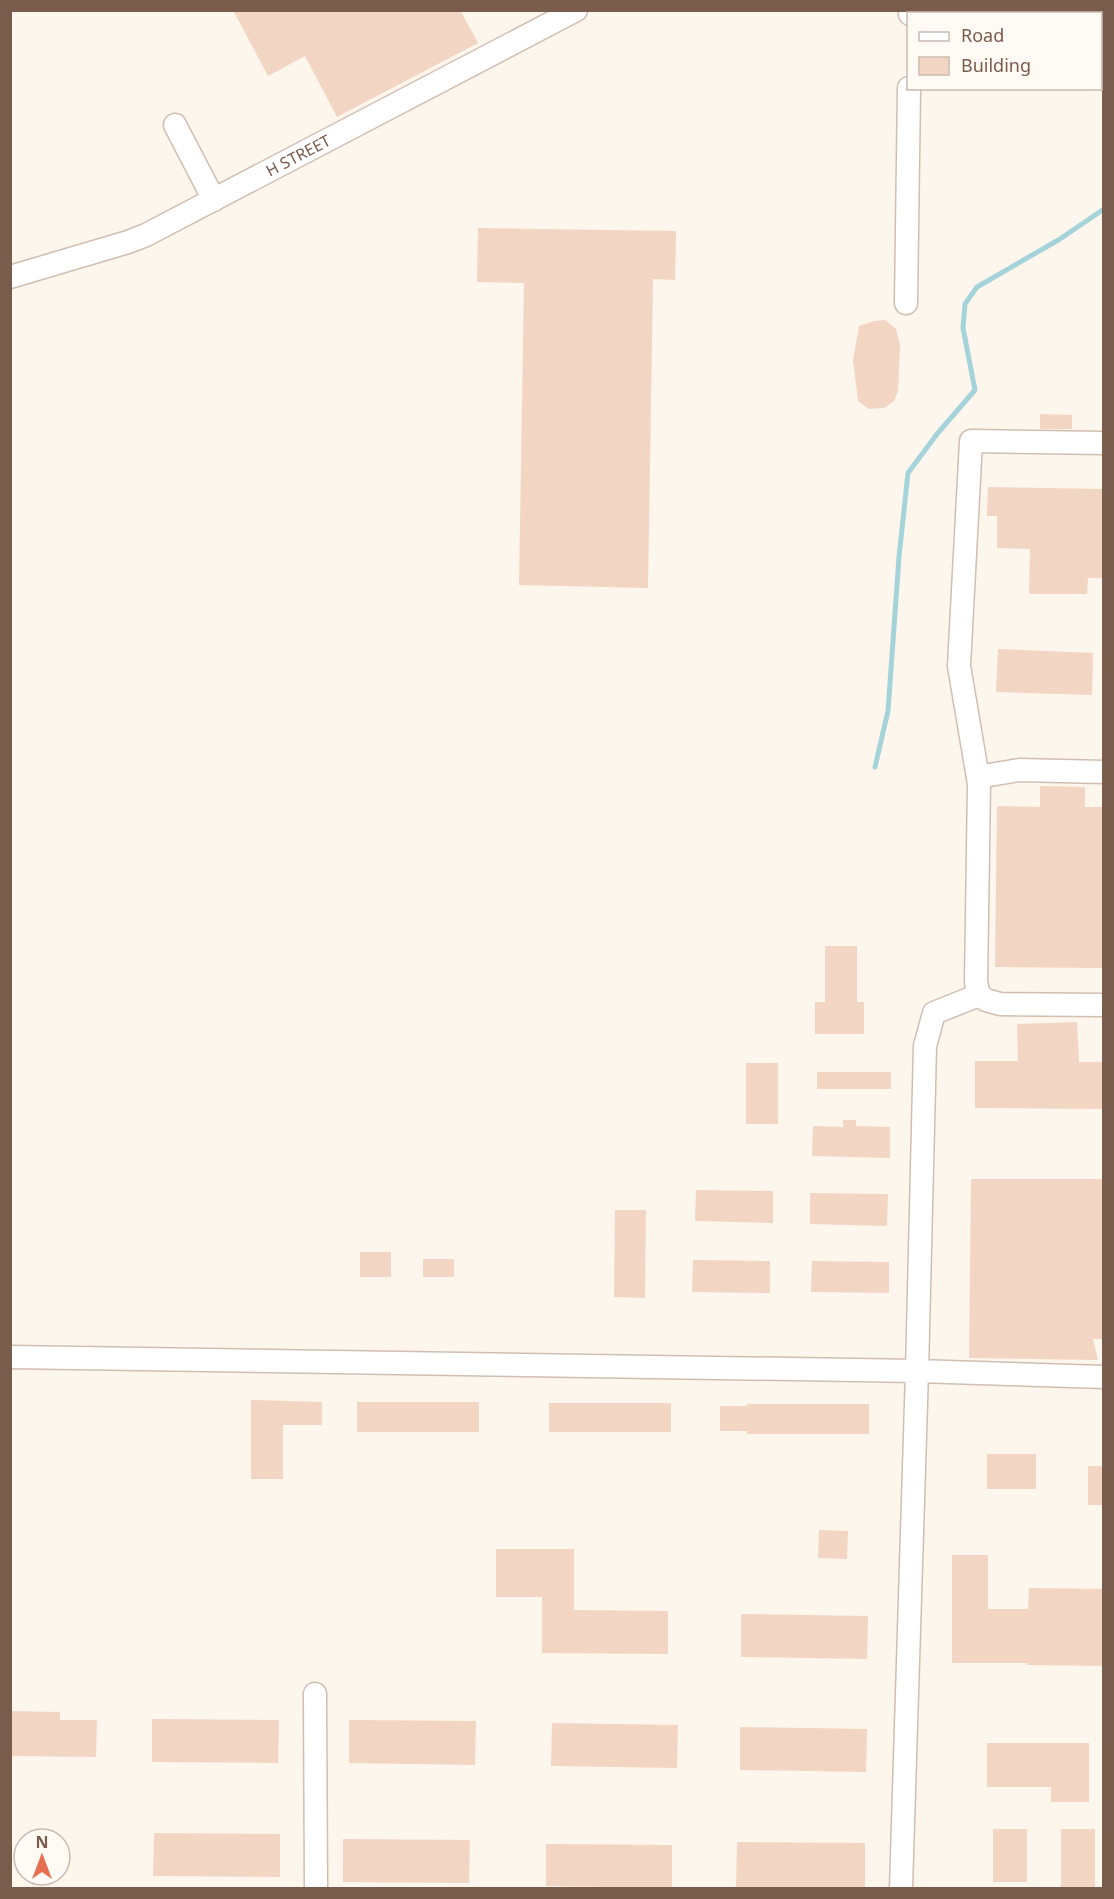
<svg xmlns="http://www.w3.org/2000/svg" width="1114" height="1899" font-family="'Noto Sans',sans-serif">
  <rect width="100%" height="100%" fill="#fdf6ec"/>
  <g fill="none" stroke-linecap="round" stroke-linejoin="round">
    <!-- stream -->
    <polyline stroke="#a5d3da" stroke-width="5" points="875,767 888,711 899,557 908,473 937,434 975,390 963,328 965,304 977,287 1060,239 1104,209"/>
  </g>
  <!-- building -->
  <g fill="#f3d5c3">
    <polygon points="233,10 460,10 478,43 337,117 305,56 268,76"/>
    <polygon points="478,228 676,231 675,280 653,279 648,588 519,585 524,283 477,282"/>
    <polygon points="885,320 896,329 900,345 898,391 894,401 884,408 869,409 858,401 853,360 859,326 874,321"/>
    <polygon points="1040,414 1072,415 1072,429 1040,429"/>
    <polygon points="988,487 1104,489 1104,578 1088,578 1087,594 1029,594 1030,549 997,548 997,516 987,516"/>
    <polygon points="998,649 1093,653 1092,695 996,692"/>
    <polygon points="1040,786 1085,787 1085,807 1104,807 1104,968 995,967 997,806 1040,807"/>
    <polygon points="825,946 857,946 857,1002 864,1002 864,1034 815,1034 815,1002 825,1002"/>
    <polygon points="1077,1022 1079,1062 1104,1062 1104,1109 975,1108 975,1061 1018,1061 1017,1024"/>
    <rect x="746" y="1063" width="32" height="61"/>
    <rect x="817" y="1072" width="74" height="17"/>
    <polygon points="843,1120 856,1120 856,1126 890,1127 890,1158 812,1156 813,1126 843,1127"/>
    <polygon points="971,1179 1104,1179 1104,1339 1093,1339 1098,1360 969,1358"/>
    <polygon points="696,1190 773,1191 773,1223 695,1221"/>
    <polygon points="810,1193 888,1194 887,1226 810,1224"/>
    <polygon points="615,1210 646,1210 645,1298 614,1297"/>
    <rect x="360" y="1252" width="31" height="25"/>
    <rect x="423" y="1259" width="31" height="18"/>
    <polygon points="693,1260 770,1261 770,1293 692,1292"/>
    <polygon points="812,1261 889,1262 889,1293 811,1292"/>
    <polygon points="251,1400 322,1402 322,1425 283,1425 283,1479 251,1479"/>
    <rect x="357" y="1402" width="122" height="30"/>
    <rect x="549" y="1403" width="122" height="29"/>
    <polygon points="747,1404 869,1404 869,1434 747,1434 747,1431 720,1431 720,1406 747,1406"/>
    <rect x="987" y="1454" width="49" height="35"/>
    <rect x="1088" y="1466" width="16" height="39"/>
    <polygon points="819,1530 848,1531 847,1559 818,1558"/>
    <polygon points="496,1549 574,1549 574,1610 668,1611 668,1654 542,1653 542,1597 496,1597"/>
    <polygon points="952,1555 988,1555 988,1609 1028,1609 1029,1588 1104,1589 1104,1666 1027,1665 1027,1663 952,1663"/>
    <polygon points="741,1614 868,1616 867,1659 741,1657"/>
    <polygon points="10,1711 60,1712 60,1720 97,1720 96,1757 10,1756"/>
    <polygon points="152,1719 279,1720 278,1763 152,1762"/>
    <polygon points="349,1720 476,1721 475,1765 349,1763"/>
    <polygon points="552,1723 678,1725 677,1768 551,1766"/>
    <polygon points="740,1727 867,1729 866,1772 740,1770"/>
    <polygon points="987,1743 1089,1743 1089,1802 1051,1802 1051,1787 987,1787"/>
    <rect x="993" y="1829" width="34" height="53"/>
    <rect x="1061" y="1829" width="34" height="59"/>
    <polygon points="154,1833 280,1834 280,1877 153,1876"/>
    <polygon points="343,1839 470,1840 469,1883 343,1882"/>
    <polygon points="737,1842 865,1843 865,1888 736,1888"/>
    <polygon points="546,1844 672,1845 672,1888 546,1886"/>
  </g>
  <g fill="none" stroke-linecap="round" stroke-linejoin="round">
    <defs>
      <g id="minor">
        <polyline points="910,14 910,10"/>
        <polyline points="175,125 214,200"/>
        <path id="s1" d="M10 277 128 242 146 235 576 10"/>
        <polyline points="906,303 909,88"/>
        <polyline points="978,777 1019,770 1104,772"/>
        <polyline points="979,995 976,982 979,784 959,666 971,441 1104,443"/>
        <polyline points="979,995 934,1013 925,1046 917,1371 1104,1377"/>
        <polyline points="979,995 986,1000 1000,1004 1104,1005"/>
        <polyline points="10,1357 917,1371 901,1888"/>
        <polyline points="315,1694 316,1888"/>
      </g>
    </defs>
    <!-- minor casing -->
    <use href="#minor" stroke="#d1beb0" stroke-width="25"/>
    <!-- minor -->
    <use href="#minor" stroke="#fff" stroke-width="22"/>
  </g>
  <g text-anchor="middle" stroke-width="5" stroke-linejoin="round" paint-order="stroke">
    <!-- street labels -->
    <g font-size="16" fill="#7a5c4d" stroke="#fffaf3">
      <text dy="6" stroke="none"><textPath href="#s1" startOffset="314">H STREET</textPath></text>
    </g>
  </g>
  <!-- border -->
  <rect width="1114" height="1899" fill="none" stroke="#7a5c4d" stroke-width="24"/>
  <!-- legend -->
  <rect x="907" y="12" width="195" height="78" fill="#fffaf3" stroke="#cabbb1" stroke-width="1.5"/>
  <rect x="919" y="32" width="30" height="9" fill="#ffffff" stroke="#cabbb1" stroke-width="1.5"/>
  <text x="961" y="42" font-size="18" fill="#7a5c4d">Road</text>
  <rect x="919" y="57" width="30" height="18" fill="#f3d5c3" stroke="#cabbb1" stroke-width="1.5"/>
  <text x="961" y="72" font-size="18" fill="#7a5c4d">Building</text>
  <!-- north arrow -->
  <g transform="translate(42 1857)"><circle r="28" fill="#fffaf3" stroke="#cabbb1" stroke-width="1.5"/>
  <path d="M0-4.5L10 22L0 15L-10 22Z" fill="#e76f51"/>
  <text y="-9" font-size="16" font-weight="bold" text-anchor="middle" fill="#7a5c4d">N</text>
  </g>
</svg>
